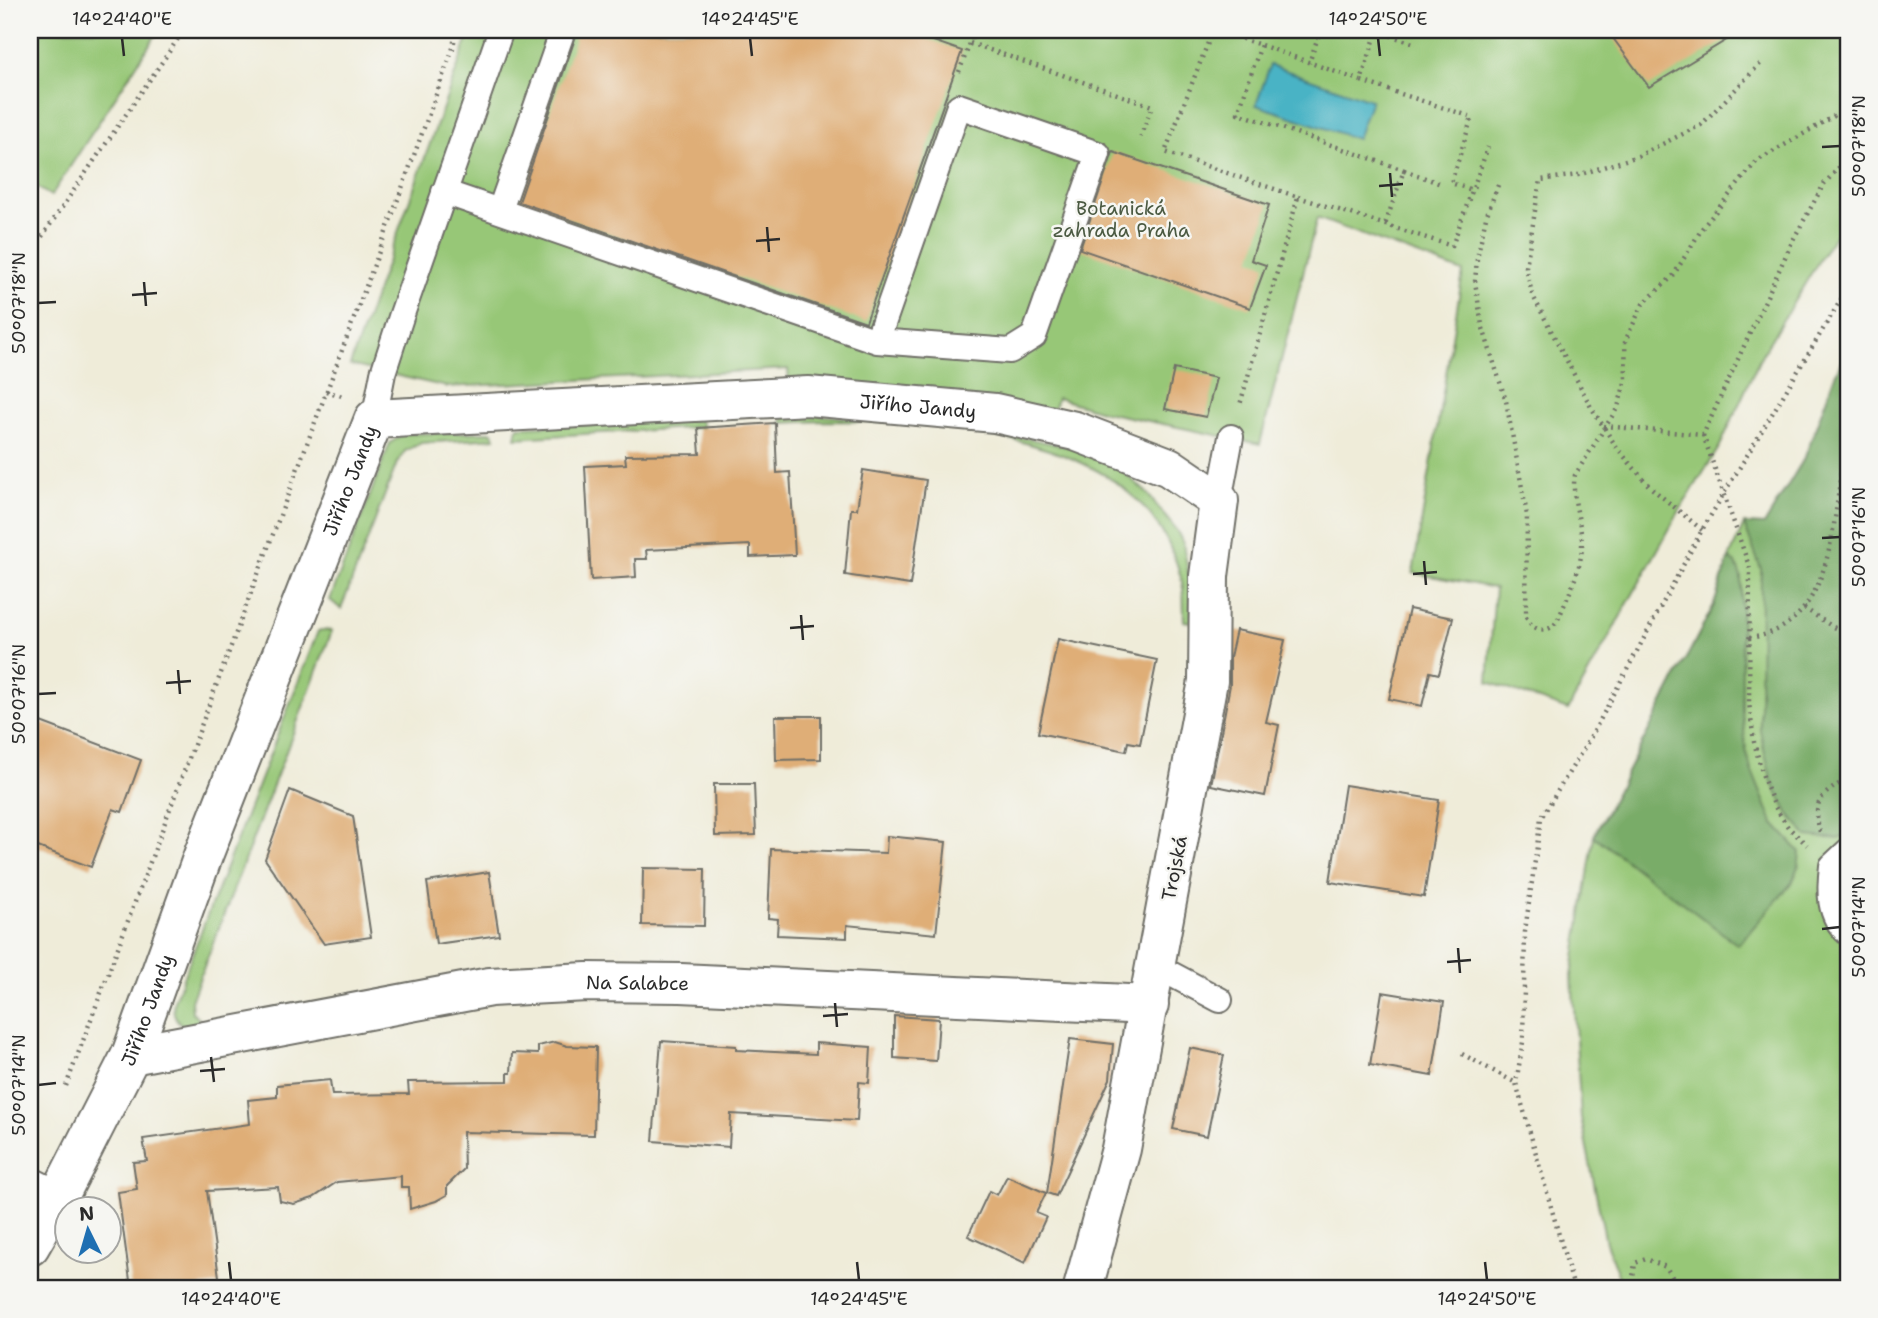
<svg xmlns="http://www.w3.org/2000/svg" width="1878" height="1318" font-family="'Shantell Sans',sans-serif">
  <rect width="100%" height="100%" fill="#f6f6f2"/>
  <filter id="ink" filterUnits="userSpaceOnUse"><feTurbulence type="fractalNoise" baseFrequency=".0143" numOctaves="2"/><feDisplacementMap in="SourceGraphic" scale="14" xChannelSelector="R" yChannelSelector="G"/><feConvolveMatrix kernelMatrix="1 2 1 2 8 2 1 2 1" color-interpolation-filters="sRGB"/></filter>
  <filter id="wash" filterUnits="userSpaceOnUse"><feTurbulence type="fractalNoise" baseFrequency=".00686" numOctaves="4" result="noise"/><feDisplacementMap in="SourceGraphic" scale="28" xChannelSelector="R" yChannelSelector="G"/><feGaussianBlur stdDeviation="1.57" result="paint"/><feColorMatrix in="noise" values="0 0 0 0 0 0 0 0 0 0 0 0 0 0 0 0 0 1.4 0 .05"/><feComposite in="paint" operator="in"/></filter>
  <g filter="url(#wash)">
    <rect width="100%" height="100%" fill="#efecd9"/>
    <!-- green -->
    <g fill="#97c777" stroke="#617951" stroke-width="2">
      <polygon points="30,30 159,30 51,196 30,183"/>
      <polygon points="471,30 1848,30 1848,221 1829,244 1761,356 1720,446 1680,510 1568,710 1488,682 1495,588 1413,573 1463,272 1317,218 1260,444 1105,412 1057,398 1053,411 789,387 788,369 447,387 350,365"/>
      <polygon points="1848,351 1848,1288 1623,1288 1606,1243 1581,1118 1572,976 1594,836 1714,605 1729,558 1744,524 1764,525 1805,457 1835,375"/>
      <polygon points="786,413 906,422 823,421 781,423"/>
      <polygon points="700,420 703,427 516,438 518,427"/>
      <path d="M964 426 1090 451 1122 471 1146 492 1177 531 1183 543 1192 593 1191 622 1184 621C1183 607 1185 591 1181 578 1154 472 1057 447 962 429Z"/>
      <polygon points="493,432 495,438 421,443 405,451 397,463 341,609 330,600 390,443 404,434"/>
      <path d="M321 630 332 631 191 1001 192 1012 199 1018 192 1030C178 1025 171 1016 174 1001L318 631Z"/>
    </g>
    <!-- forest -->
    <g fill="#79ac68" stroke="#526c4a" stroke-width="2">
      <polygon points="1848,351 1848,835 1838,839 1807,836 1788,813 1772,782 1763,745 1760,730 1761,569 1744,524 1764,525 1805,457 1835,375"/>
      <polygon points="1729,558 1736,563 1741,577 1742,710 1746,750 1751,769 1773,823 1800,852 1798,869 1792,883 1738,945 1594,836 1714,605"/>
    </g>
    <!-- water -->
    <polygon fill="#48b3c5" stroke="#3a6f78" stroke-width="2" points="1270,65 1371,100 1357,139 1256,105"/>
    <g id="blocks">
      <!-- building -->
      <g fill="#dfae77">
        <polygon points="578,30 902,30 962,51 866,322 519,202"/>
        <polygon points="1607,30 1743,30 1649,87"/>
        <polygon points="1113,152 1269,205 1251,260 1266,265 1250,308 1080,249"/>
        <polygon points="1174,369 1216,378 1206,417 1165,409"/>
        <polygon points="775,423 777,473 790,472 795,555 750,557 750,545 646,550 647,559 635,559 636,577 591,580 585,466 626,464 625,455 700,454 698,428"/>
        <polygon points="863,470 926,480 910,585 845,575 851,509 857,509"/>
        <polygon points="1409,609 1453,618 1439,674 1430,672 1422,706 1389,699"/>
        <polygon points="1236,630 1285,640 1266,722 1279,725 1265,796 1211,785 1230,685 1230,657"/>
        <polygon points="1058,639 1157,660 1140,744 1128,742 1126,751 1038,733"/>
        <polygon points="775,716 821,716 821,759 776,760"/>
        <polygon points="30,718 141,760 122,812 113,809 91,867 30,844"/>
        <polygon points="714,784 754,784 756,835 715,836"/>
        <polygon points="1345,785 1439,800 1424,897 1330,882"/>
        <polygon points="290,790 353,816 371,937 324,944 265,859"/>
        <polygon points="887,836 946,842 936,934 847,925 847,938 777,935 778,919 768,918 771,849 886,853"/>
        <polygon points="643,868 705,869 704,926 642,925"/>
        <polygon points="489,872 499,935 436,944 427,882"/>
        <polygon points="1382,992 1444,1002 1432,1076 1370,1065"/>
        <polygon points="894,1016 939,1019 936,1061 894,1058"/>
        <polygon points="1070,1039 1113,1044 1110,1079 1056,1196 1047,1193"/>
        <polygon points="661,1041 736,1046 736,1050 816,1054 816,1043 871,1047 869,1083 859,1082 857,1121 731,1114 729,1147 653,1141"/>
        <polygon points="555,1042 567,1046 596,1047 594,1135 463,1132 464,1169 447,1186 447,1195 436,1201 410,1209 409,1187 401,1187 401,1176 337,1182 313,1198 294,1204 280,1201 278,1187 207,1191 220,1284 187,1288 131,1288 118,1192 137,1189 133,1162 147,1161 143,1139 250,1124 248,1100 277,1097 277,1085 330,1080 332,1095 409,1094 408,1082 508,1081 508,1073 511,1073 512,1053 538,1054 538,1046"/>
        <polygon points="1190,1048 1224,1055 1207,1136 1173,1129"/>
        <polygon points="1007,1176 1046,1193 1036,1213 1046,1217 1025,1263 968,1236 989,1191 997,1195"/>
      </g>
    </g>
  </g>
  <g filter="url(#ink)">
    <use href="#blocks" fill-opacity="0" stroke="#706f68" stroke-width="2"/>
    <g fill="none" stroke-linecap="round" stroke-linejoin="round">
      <defs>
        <g id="lane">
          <polyline points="444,192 877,341 1010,351 1034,336 1098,154 959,106 877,341"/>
          <polyline points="500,210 563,30"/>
          <polyline points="374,419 383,373 401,317 501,30"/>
          <polyline points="1219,501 1231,437"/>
          <path d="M1848 851 1832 866C1829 891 1828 915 1848 933"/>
          <polyline points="1156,966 1220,1000"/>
          <polyline points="30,1179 60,1194"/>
        </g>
        <g id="street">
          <path id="s1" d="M131 1055 490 987 587 982 681 983 1149 1005"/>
          <path id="s2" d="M30 1246 60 1194 131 1055 204 853 374 419 808 396 995 413 1075 431 1169 467 1219 501 1209 576 1208 681 1121 1149 1083 1288"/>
        </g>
      </defs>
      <!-- lane casing -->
      <use href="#lane" stroke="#706f68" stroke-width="28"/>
      <!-- street casing -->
      <use href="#street" stroke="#706f68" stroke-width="42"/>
      <!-- path -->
      <g stroke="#706f68" stroke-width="4.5" stroke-dasharray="2 5" stroke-linecap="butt">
        <polyline points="1213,30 1165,152 1298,197 1240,405"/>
        <polyline points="1215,30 1261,45 1238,113 1404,170 1385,225"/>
        <polyline points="1297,30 1318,37 1309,63"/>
        <polyline points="1374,30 1377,31 1361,81 1472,117 1451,183 1472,190"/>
        <polyline points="1377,31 1416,44"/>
        <polyline points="970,43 1152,106 1139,141"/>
        <polyline points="1261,45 1361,81"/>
        <polyline points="959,72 975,30"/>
        <polyline points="1404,170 1441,184"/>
        <path d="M1498 185 1486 217 1477 258 1475 282 1482 325 1506 401 1527 515 1526 616C1530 625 1536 631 1547 629 1556 627 1559 617 1563 608 1572 587 1583 564 1582 540 1580 518 1571 497 1575 475L1618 407 1626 379 1625 341 1643 304 1673 276 1703 227 1757 161 1848 108"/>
        <polyline points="1298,197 1452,246 1488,147"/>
        <polyline points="30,254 184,30"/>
        <polyline points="326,391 342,396"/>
        <polyline points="1604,426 1703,435 1793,240 1824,184 1848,157"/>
        <polyline points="1702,530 1650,487 1617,448 1591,407 1532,294 1526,267 1540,180 1578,175 1638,156 1701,125 1762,62"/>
        <polyline points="1740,540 1750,569 1749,703 1754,742 1764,780 1775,807 1788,827 1807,845"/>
        <polyline points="1804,608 1833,627 1848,634"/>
        <path d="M1749 638C1843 626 1831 501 1848 433"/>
        <path d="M1820 832C1811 798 1823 795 1848 778"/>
        <polyline points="1462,1054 1516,1083"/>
        <polyline points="66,1086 377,257 453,48 456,30"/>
        <polyline points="1574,1288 1516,1083 1523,1042 1525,931 1541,818 1592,735 1702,530 1848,288"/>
        <polyline points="1635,1288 1632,1285 1635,1263 1646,1259 1666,1267 1679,1288"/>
      </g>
      <!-- lane -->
      <use href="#lane" stroke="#fff" stroke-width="24"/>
      <!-- street -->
      <use href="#street" stroke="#fff" stroke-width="38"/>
      <!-- path-bridge -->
      <polyline stroke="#706f68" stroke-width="4.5" stroke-dasharray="2 5" stroke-linecap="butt" points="1703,435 1740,540"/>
    </g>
  </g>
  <!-- ticks -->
  <path fill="none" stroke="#2b2b2b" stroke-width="2.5" d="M122 38 124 56M750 38 752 56M1378 38 1380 56M1822 147 1840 146M1390 173 1392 197M1379 186 1403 184M767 227 769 252M756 241 780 239M144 282 146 306M132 295 157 293M38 303 56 302M1822 538 1840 537M1424 561 1426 585M1413 574 1437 572M801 615 803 640M790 628 814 626M178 670 180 694M166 683 191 681M38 694 56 693M1822 929 1840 927M1458 948 1460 973M1447 962 1471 960M835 1003 837 1027M823 1016 848 1014M211 1057 214 1082M200 1071 225 1069M38 1085 56 1083M229 1262 231 1280M857 1262 859 1280M1485 1262 1487 1280"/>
  <g text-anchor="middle" stroke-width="5" stroke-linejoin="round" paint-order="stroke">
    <!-- park labels -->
    <g font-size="19" fill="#4b5a42" stroke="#f6f6f2">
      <text x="1121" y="215">Botanická<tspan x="1121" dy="22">zahrada Praha</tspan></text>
    </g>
    <!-- street labels -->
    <g font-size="19" fill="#2b2b2b" stroke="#f6f6f2">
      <text dy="7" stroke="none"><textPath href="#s2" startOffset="1442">Jiřího Jandy</textPath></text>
      <text dy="7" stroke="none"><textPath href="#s2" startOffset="831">Jiřího Jandy</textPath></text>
      <text transform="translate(1174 868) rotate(-79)" y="7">Trojská</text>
      <text dy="7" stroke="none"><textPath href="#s1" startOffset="513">Na Salabce</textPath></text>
      <text dy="7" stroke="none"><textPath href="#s2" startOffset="264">Jiřího Jandy</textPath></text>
    </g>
  </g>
  <!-- margin -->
  <rect width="1878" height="1318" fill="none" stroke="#f6f6f2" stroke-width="77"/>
  <!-- north arrow -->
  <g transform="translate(88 1230) rotate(355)"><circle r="33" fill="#f6f6f2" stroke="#a5a5a2" stroke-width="2"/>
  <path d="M0-5L12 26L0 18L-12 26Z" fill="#1f6fb2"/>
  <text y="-10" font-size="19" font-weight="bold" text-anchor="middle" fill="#2b2b2b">N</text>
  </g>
  <rect x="38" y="38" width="1802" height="1242" fill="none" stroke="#2b2b2b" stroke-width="2.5"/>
  <g font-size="18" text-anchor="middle" fill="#2b2b2b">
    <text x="122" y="25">14°24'40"E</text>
    <text x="750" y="25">14°24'45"E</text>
    <text x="1378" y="25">14°24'50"E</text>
    <text transform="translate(1859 146) rotate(-90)" y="6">50°07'18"N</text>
    <text transform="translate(19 303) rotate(-90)" y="6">50°07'18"N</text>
    <text transform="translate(1859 537) rotate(-90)" y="6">50°07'16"N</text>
    <text transform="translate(19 694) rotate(-90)" y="6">50°07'16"N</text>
    <text transform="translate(1859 927) rotate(-90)" y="6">50°07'14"N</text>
    <text transform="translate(19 1085) rotate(-90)" y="6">50°07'14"N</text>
    <text x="231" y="1305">14°24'40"E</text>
    <text x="859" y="1305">14°24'45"E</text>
    <text x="1487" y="1305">14°24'50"E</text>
  </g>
</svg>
